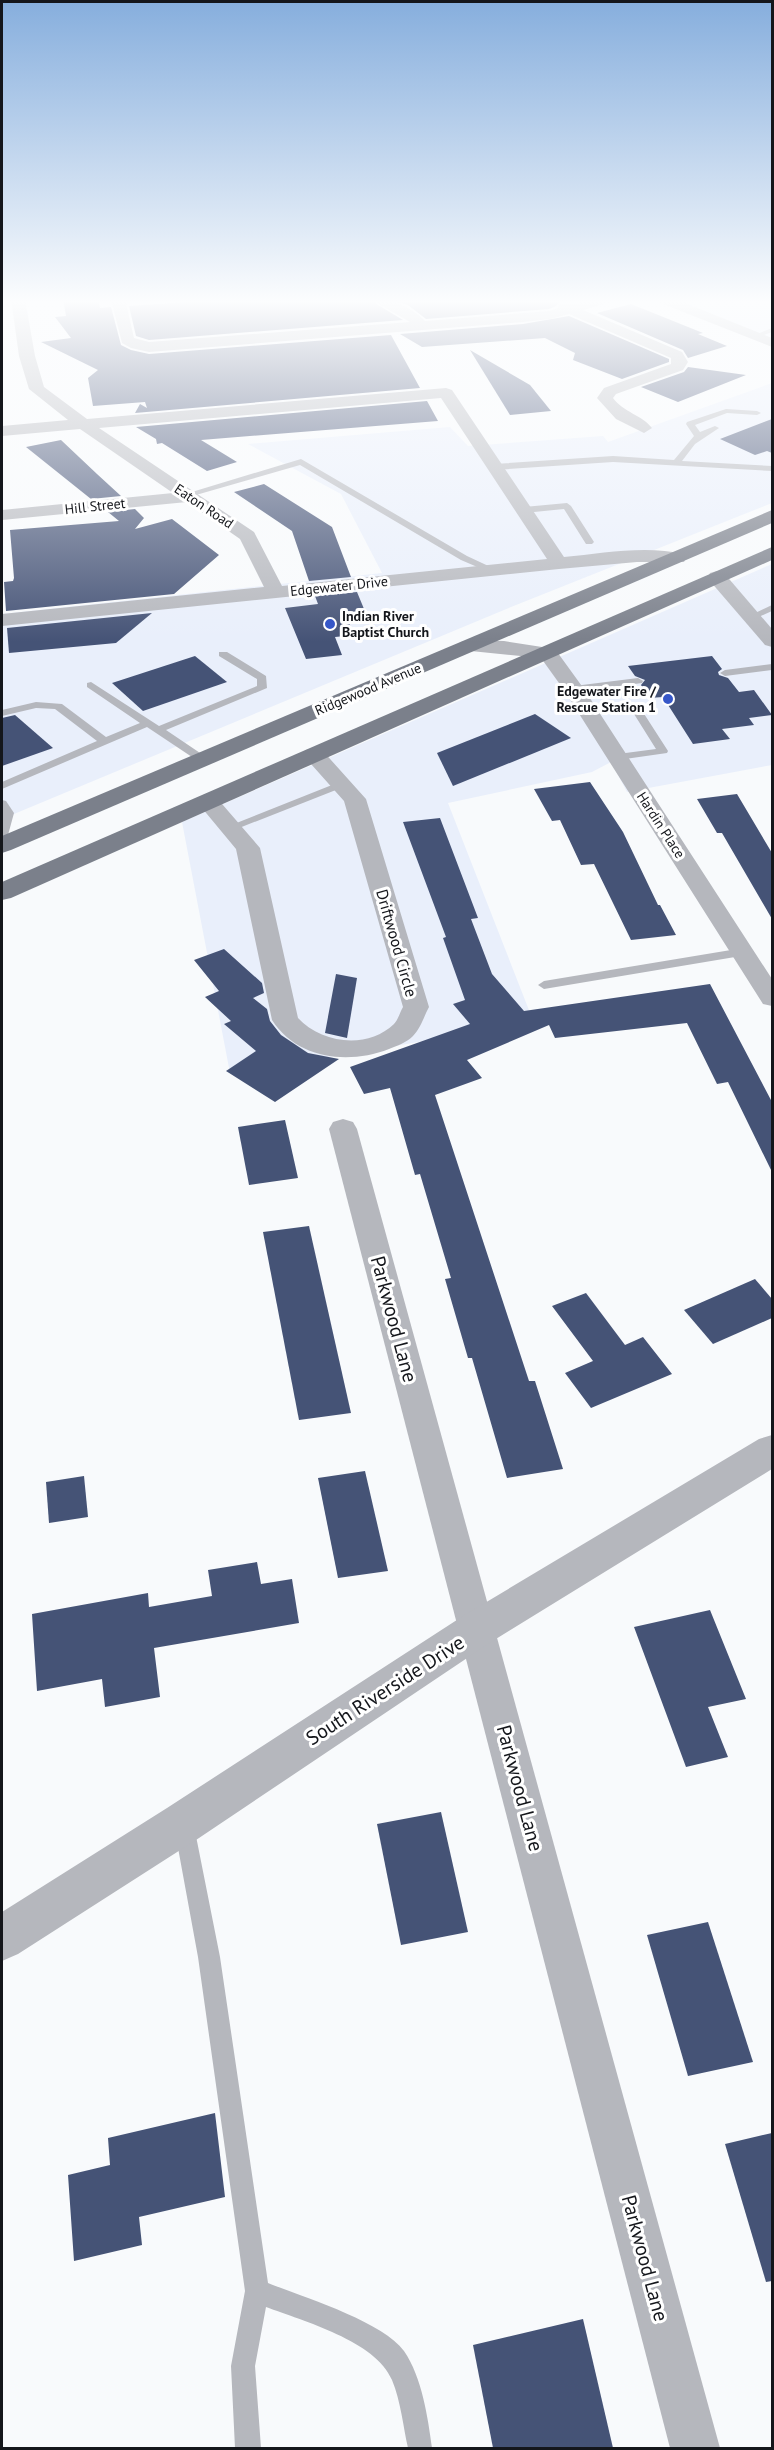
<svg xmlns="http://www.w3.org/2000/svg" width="774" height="2450" font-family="'PT Sans',sans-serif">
  <rect width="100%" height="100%" fill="#f8fafc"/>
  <!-- built -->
  <g fill="#e9effb">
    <polygon points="673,299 772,299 772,344 663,302"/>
    <polygon points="772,383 772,503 511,607 2,819 2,614 382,573 341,494 248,444 450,427 468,446 603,436 608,442"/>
    <polygon points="772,564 772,765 627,792 611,762 592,772 448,803 534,1023 230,1073 182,822"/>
  </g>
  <!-- building -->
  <g fill="#455376">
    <polygon points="63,299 98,299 100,308 111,307 121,345 131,350 149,354 391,335 420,388 135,413 140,404 147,408 145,402 93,406 88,378 98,370 41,342 71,338 55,317 66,316"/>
    <polygon points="229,299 368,299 403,320 149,340 136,336 129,306"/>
    <polygon points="389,299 590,299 559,302 556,306 549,309 426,319 408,305"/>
    <polygon points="631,304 703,333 698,334 727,346 688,358 683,350 597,313"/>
    <polygon points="569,316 669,359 669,362 622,379 573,360 575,353 545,338 422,347 400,334 523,324"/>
    <polygon points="470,350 530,385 551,411 510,415"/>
    <polygon points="688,367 746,375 678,402 641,387 684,372"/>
    <polygon points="427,401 438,421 201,440 237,462 207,471 162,443 157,444 156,439 136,427"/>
    <polygon points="772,419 772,453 767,451 755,455 720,439"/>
    <polygon points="61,440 97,474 121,496 91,499 26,447"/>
    <polygon points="264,484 332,527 351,577 309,581 292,531 234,492"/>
    <polygon points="135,509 144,518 135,529 172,519 219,555 174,594 6,611 4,582 13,581 14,578 10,530 119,521 108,512"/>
    <polygon points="357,592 369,621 349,623 355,635 335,637 342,655 306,659 285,608 318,604 315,596"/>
    <polygon points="152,613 116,643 9,653 7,628"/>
    <polygon points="195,656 227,682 143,711 112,683"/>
    <polygon points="712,656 722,669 718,672 719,675 728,678 739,692 754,690 772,715 749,718 754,725 722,729 730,739 693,744 663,697 649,698 641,685 645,680 635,676 628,666"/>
    <polygon points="535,714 571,738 453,786 437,753"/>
    <polygon points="15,715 53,748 2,766 2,718"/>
    <polygon points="590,782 623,832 658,905 660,905 676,935 631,940 594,864 581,865 560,820 552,821 534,789"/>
    <polygon points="737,794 772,853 772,919 722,833 717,833 697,799"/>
    <polygon points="440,818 478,918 471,919 492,974 524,1011 710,984 772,1102 772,1172 728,1082 717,1084 687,1023 555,1038 549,1025 467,1060 482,1078 435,1095 529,1381 535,1381 563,1469 507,1478 472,1358 468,1358 445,1279 451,1278 420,1174 415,1175 390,1088 364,1094 350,1067 470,1024 453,1004 465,1000 443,938 446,937 403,822"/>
    <polygon points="224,949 262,983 264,993 253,998 267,1009 270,1021 281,1035 308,1053 339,1059 275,1102 226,1071 256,1051 224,1024 231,1021 205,997 219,991 194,960"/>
    <polygon points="336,974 357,978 347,1038 325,1033"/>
    <polygon points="285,1120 298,1178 249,1185 238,1127"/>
    <polygon points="309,1226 351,1413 299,1420 263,1232"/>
    <polygon points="755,1279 772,1299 772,1318 713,1344 684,1310"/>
    <polygon points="586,1293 625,1345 643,1337 672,1374 591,1408 565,1373 593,1361 552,1306"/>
    <polygon points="365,1471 388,1571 338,1578 318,1478"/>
    <polygon points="84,1476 88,1517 49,1523 46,1482"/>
    <polygon points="257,1562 261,1584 292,1579 299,1623 154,1648 160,1697 105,1707 102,1679 37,1691 32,1614 148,1593 149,1607 212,1596 208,1570"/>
    <polygon points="710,1610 746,1699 708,1707 728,1757 686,1767 634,1627"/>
    <polygon points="441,1812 468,1932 401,1945 377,1824"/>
    <polygon points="708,1922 753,2062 688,2076 647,1935"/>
    <polygon points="215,2113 225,2197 139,2217 142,2245 74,2261 68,2175 110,2165 108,2138"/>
    <polygon points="772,2133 772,2281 766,2282 725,2144"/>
    <polygon points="583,2319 613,2448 493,2448 473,2345"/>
  </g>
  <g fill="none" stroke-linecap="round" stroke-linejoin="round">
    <!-- service -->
    <g fill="#b5b7bd" fill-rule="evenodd">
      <polygon points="772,328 772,332 756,338 752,336"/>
      <polygon points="726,409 757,411 761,413 757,415 727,413 695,425 700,432 715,426 719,428 695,444 682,461 772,466 772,471 613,462 495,470 491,467 495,464 613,456 674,460 694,436 686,424 687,422"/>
      <polygon points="301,459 467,556 497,570 489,572 461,560 300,465 189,497 182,495"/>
      <polygon points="567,503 571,506 594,542 592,544 586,544 564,509 524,513 520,510 524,507"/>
      <polygon points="772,605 772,611 752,620 747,617"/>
      <polygon points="219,652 227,652 266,676 267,688 166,730 206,757 206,761 198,761 147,727 2,789 2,782 97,741 55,709 36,708 2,716 2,710 36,702 62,704 106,737 140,723 87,687 87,683 91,682 159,726 257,686 257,679 219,656"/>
      <polygon points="772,664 772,670 725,676 720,673 725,670"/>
      <polygon points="638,678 643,681 642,683 574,692 569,689 574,686"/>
      <polygon points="634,703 639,706 668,751 667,753 618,760 612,757 618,754 656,749 629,706"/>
      <polygon points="342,781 346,782 346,786 234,830 226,830 224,828"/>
      <polygon points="2,800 6,801 14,813 8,835 2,839"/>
      <polygon points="743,948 747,949 749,952 747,955 544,989 538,985 544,981"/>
      <path d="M184 1816 191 1819 194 1826 220 1957 268 2283C303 2297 382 2321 404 2351 422 2377 428 2418 432 2448H408C403 2426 401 2402 392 2380 376 2341 303 2321 266 2307L255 2366 261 2448H235L231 2366 245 2291 198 1957 174 1826 177 1819Z"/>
    </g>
    <!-- minor -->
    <g fill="#b5b7bd" fill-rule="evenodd">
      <path d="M11 299H25L35 356 44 387 87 419 446 388 452 390 564 557C603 553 646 545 684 554L686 558 684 562H637L559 569 2 626V614L264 587 240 539 187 502 2 520V510L173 493 80 429 2 436V426L68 420 29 389 19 356ZM441 398 547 559 282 586 254 532 99 428Z"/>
      <path d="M111 299H125L134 338 149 342 410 322 370 299C390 299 411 306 425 321L549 311 558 308 559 304C564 303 568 305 573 304 587 302 598 299 612 299L610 302 583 310 682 352 688 362 683 370 616 394 613 398C623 412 642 415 652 428L644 433 616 419 597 398 604 388 671 364V358L569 314 550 319 523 322 149 352 131 348 122 343Z"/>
      <polygon points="656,299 675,299 772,338 772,347 658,302"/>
      <polygon points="717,571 724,573 772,629 772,647 765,645 710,581 708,577 710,573"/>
      <polygon points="468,640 504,641 555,649 584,689 772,979 772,1006 763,1004 564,690 541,658 461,650 458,646 461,642"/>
      <path d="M314 748 322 750 366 799 429 1007C424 1016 421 1028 413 1036 407 1042 397 1046 389 1049 348 1065 297 1059 272 1020L236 849 197 802 200 797 208 795 216 797 260 848 298 1018C321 1043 367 1050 394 1024 398 1020 400 1012 403 1007L344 801 303 755 306 750Z"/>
      <polygon points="343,1119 353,1122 357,1129 720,2448 670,2448 329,1129 333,1122"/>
    </g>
    <!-- tertiary -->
    <polygon fill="#b5b7bd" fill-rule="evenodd" points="772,1435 772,1469 491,1642 199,1838 18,1954 2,1961 2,1912 167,1808 463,1616 759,1439"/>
    <!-- primary -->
    <g fill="#7b808b" fill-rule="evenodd">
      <polygon points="772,510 772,523 11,850 2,853 2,836"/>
      <polygon points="772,547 772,560 11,898 2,900 2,882"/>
    </g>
  </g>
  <!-- sky -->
  <linearGradient id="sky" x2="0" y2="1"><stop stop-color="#86aedd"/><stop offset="0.47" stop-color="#fcfdfe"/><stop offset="1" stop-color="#fcfdfe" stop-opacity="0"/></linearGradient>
  <rect width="774" height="642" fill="url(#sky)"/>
  <!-- markers -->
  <g fill="#3657c8" stroke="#fff" stroke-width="2">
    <circle cx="330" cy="624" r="6"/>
    <circle cx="668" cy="699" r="6"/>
  </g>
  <g text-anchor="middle" stroke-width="6" stroke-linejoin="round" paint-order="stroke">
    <!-- far-street labels -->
    <g font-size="14" fill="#14161b" stroke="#fff">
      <text transform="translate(95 506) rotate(-6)" y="5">Hill Street</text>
      <text transform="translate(204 506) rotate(34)" y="5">Eaton Road</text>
      <text transform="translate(339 586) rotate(-6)" y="5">Edgewater Drive</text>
      <text transform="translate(368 689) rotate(-23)" y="5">Ridgewood Avenue</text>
      <text transform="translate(661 825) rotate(57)" y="5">Hardin Place</text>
    </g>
    <!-- far-poi labels -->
    <g font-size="14" font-weight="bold" fill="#14161b" stroke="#fff" text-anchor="start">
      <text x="342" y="621">Indian River<tspan x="342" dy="16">Baptist Church</tspan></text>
      <text x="656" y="696" text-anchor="end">Edgewater Fire /<tspan x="656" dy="16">Rescue Station 1</tspan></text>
    </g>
    <!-- street labels -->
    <g font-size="16" fill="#14161b" stroke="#fff">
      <text transform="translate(397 943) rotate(74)" y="6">Driftwood Circle</text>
    </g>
    <!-- near-street labels -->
    <g font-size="20" fill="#14161b" stroke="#fff">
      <text transform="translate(394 1319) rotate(75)" y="7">Parkwood Lane</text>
      <text transform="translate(385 1690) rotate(-33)" y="7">South Riverside Drive</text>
      <text transform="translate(520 1788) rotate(75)" y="7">Parkwood Lane</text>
      <text transform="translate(645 2258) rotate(75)" y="7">Parkwood Lane</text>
    </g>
  </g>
  <!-- border -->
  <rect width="774" height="2450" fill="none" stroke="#14161b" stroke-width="6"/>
</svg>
